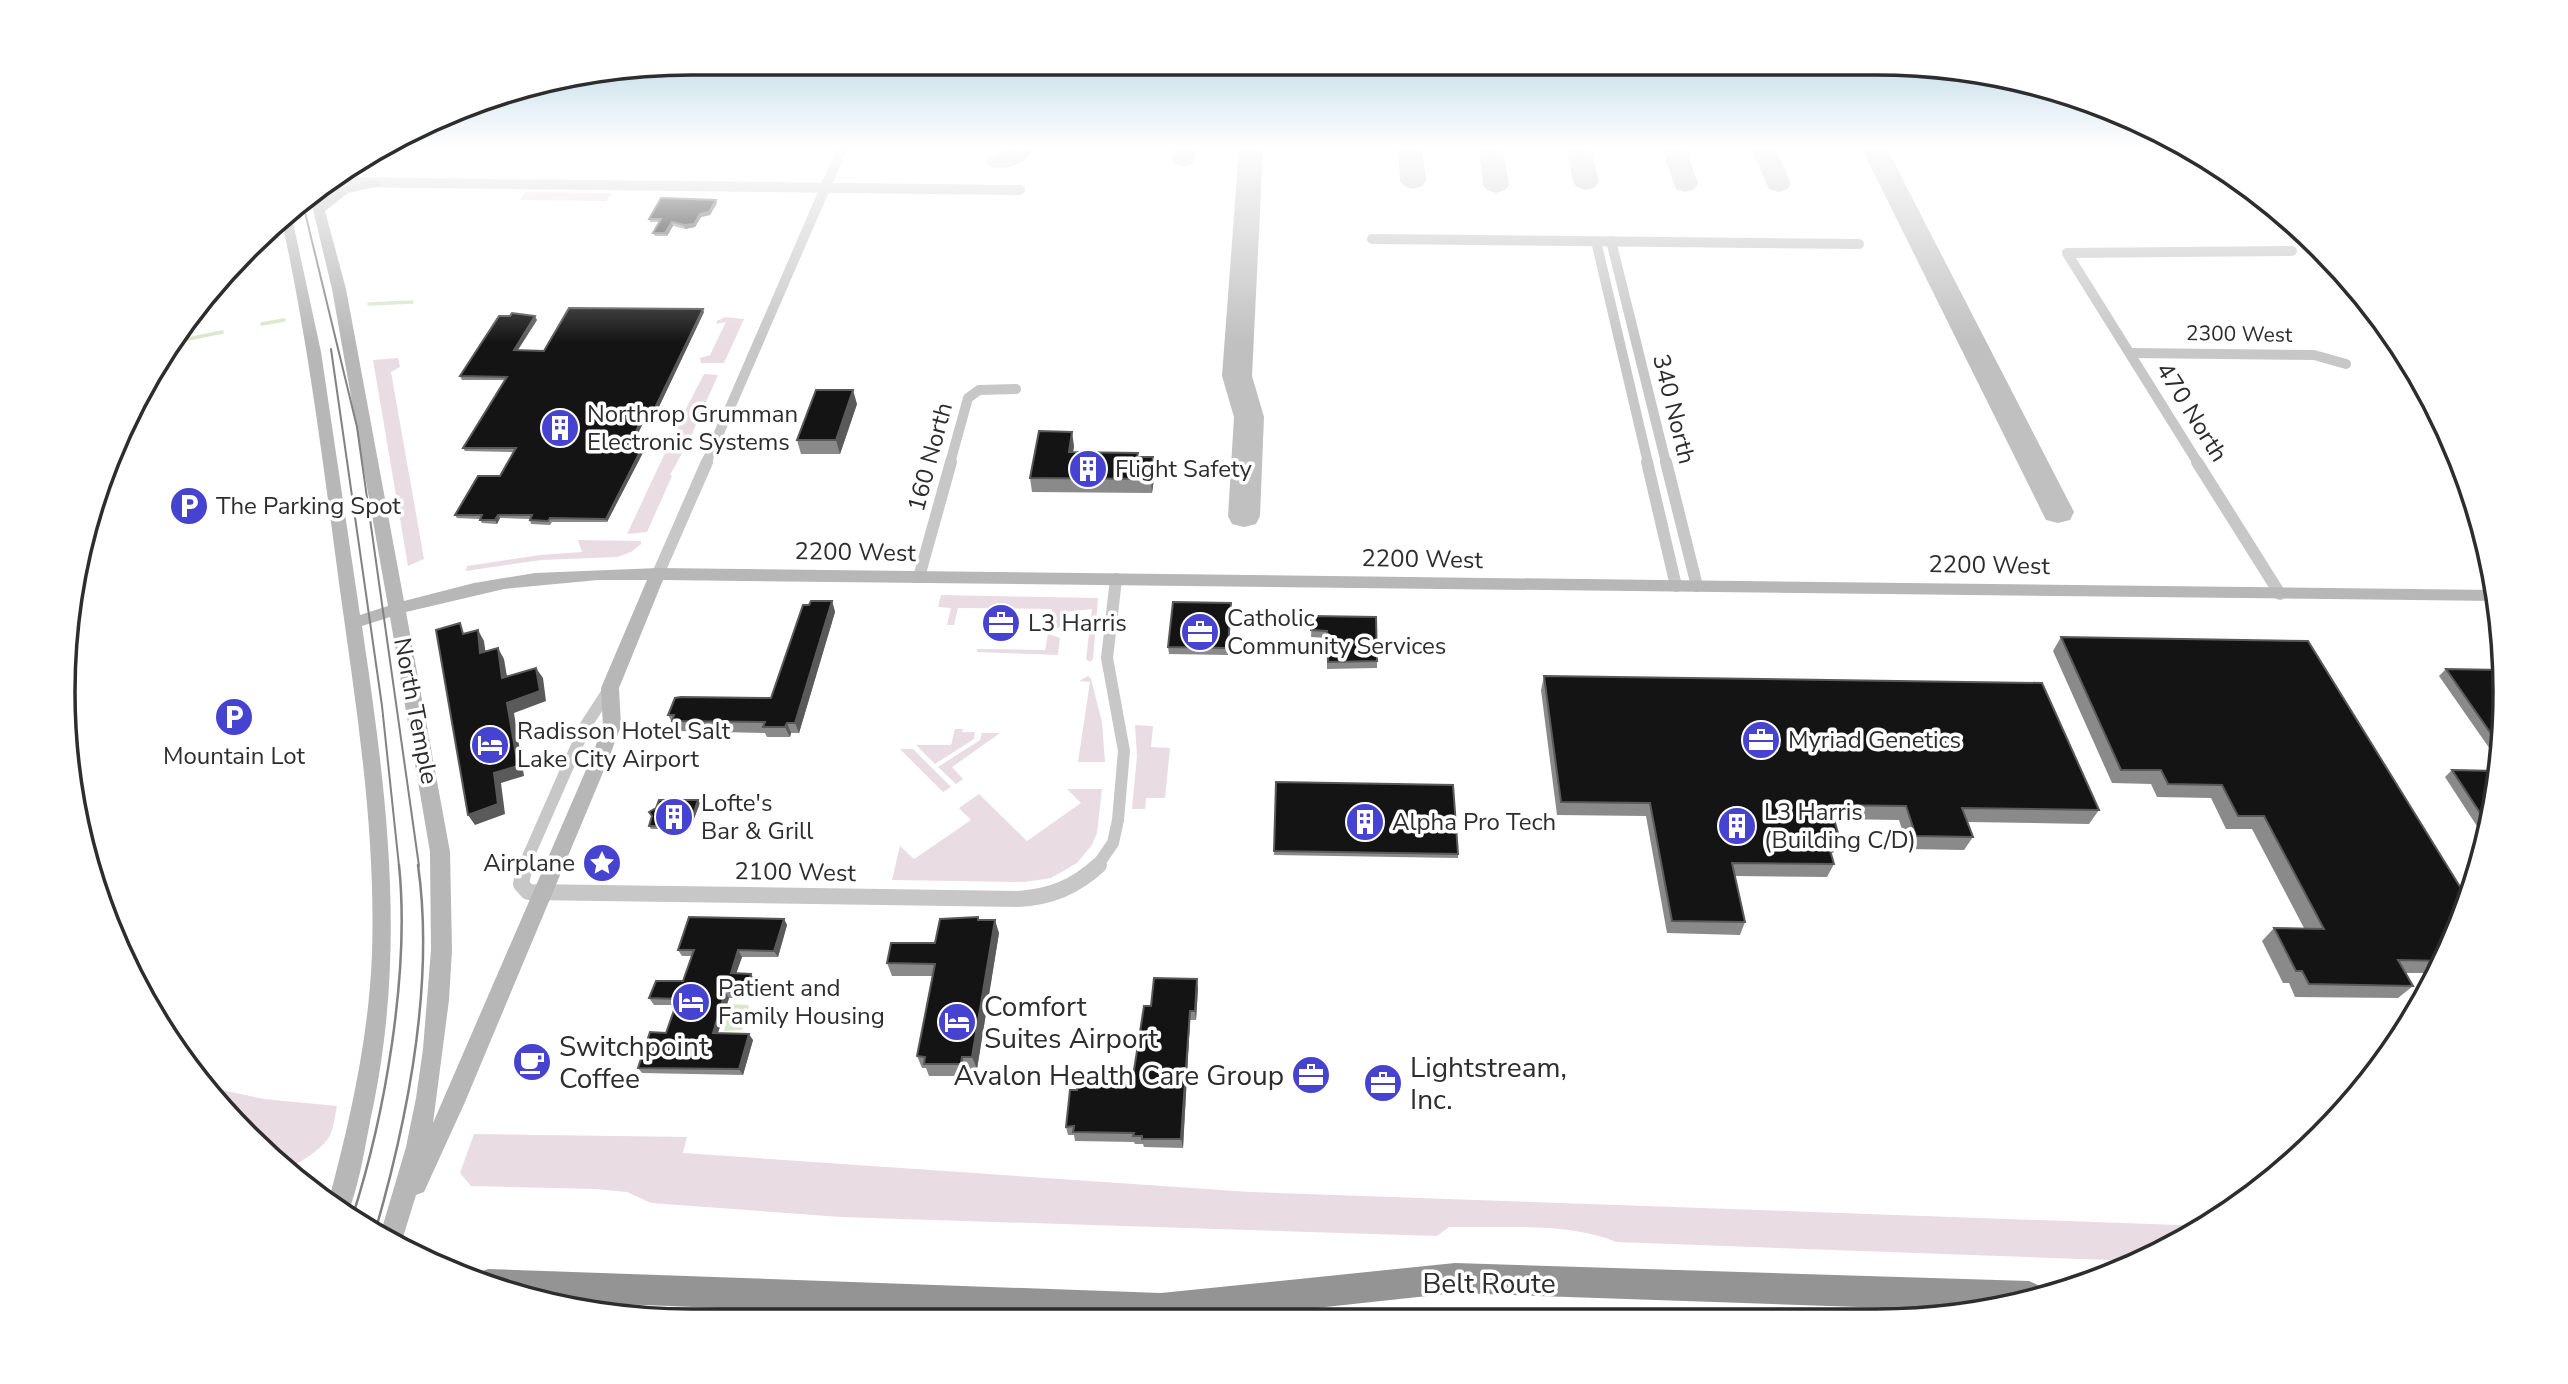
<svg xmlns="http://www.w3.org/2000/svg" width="2568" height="1384" font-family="'Nunito Sans',sans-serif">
  <rect width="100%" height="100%" fill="#fff"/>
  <!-- green -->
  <g fill="#e9dce2">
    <polygon points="526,192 612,193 606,201 520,200"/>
    <polygon points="725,317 744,319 724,363 701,363 700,358 710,355 726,322 716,324 717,321"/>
    <polygon points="398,358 400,367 391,372 424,559 408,566 373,360"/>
    <polygon points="704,374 718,375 687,445 664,445 669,442"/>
    <polygon points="663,447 685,448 670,475 672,476 647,532 627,534 665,453 662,450"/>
    <polygon points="578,540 641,541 641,544 631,552 617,557 541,560 466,571 467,566 540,555 582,552"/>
    <polygon points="941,595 1098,598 1093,659 1090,662 1086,659 1092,609 1065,612 1059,628 1049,628 1052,609 958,608 954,625 947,625 951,608 938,607"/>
    <polygon points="1048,634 1060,638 1058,655 977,652 977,649 1045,650"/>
    <polygon points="1088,676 1091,679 1102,722 1105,762 1078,762 1090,682 1079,681"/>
    <polygon points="1135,725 1153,726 1151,747 1170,748 1165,798 1146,798 1145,809 1132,809 1137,756"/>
    <polygon points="955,729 963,729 962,732 975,732 974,739 935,764 916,745 951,745"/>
    <polygon points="982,733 1000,733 952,767 963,779 956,784 938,767 980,740"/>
    <polygon points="900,749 913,749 951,787 943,792"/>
    <polygon points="1067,789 1102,789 1097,833 1092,845 1077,863 1051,878 1025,882 892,880 900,846 914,859 971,820 959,808 979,794 1027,841 1081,803"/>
    <path d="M207 1087 264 1099 337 1106C335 1115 334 1125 331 1133 327 1146 296 1168 283 1167L219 1107Z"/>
    <path d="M474 1134 687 1137 683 1153 1250 1192 2206 1226 2138 1261 1616 1242C1568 1222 1501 1228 1449 1227L1437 1236 841 1217 651 1203 627 1192 596 1189 471 1186 460 1173Z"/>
  </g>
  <!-- water -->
  <polygon fill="#d9e7ca" points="731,1004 748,1005 749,1008 742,1030 724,1031"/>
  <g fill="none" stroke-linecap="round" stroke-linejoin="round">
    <!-- stream -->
    <g stroke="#d9e7ca" stroke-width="3.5">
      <polyline points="369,304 412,302"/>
      <polyline points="262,324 284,320"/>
      <polyline points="169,343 222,332"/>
    </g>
    <!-- taxiway -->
    <g fill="#c0c0c0" fill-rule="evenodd">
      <path d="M1009 149H1035C1024 164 1008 171 990 166L987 161 990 156Z"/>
      <polygon points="1173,149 1197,149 1193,164 1184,166 1175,164 1172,159"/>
      <polygon points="1239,149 1263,149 1252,376 1264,417 1260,516 1256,524 1244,527 1232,524 1228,516 1234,417 1222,376"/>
      <polygon points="1398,149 1422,149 1426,181 1422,186 1413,189 1404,186 1400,181"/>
      <polygon points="1479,149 1503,149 1509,185 1505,190 1496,193 1487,190 1483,185"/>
      <polygon points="1567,149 1591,149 1599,182 1595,187 1586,190 1577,187 1573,182"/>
      <polygon points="1662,149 1686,149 1698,184 1694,189 1685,192 1676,189"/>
      <polygon points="1752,149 1776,149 1791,184 1787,189 1778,192 1769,189"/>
      <polygon points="1862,149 1887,149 2074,512 2070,520 2058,523 2046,520 2042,512"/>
    </g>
    <!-- street-far2 -->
    <g stroke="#c7c7c7" stroke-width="10">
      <polyline points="329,182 1020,190"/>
      <polyline points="1372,239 1859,244"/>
      <polyline points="1596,241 1648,463"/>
      <polyline points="1611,241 1666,463"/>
      <polyline points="2067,253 2198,463"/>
      <polyline points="2067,253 2292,251"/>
      <polyline points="2131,353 2314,355 2346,364"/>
      <polyline points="706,463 842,149"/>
      <polyline points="950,463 968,398 979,390 1016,389"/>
    </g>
    <!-- street-far1 -->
    <g stroke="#c7c7c7" stroke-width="12">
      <polyline points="1647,462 1676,586"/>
      <polyline points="1666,462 1697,586"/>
      <polyline points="2197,462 2280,594"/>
      <polyline points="658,574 707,462"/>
      <polyline points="919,577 951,462"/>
      <polyline points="524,866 586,725 610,688"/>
      <polyline points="1097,866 1113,843 1118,820 1124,751 1107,658 1116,579"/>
    </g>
    <!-- street -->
    <path stroke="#c7c7c7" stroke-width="16" d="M525 865 521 884 528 892 1018 899C1051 897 1075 887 1099 865"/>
    <!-- secondary -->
    <path fill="#b7b7b7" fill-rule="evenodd" d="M375 179 381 183 379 186 348 193 325 211 346 289 404 601 474 583 535 573 658 568 2495 590 2498 601 663 580 619 688 621 726 607 763 465 1102 424 1192 416 1195 400 1247 380 1235 406 1147 416 1098 423 1049 431 950 430 852 390 617 362 626C387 797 408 950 370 1122 364 1152 359 1186 347 1215L328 1203C350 1121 369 1037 372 953 376 828 356 706 339 583 323 462 308 341 282 222L291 213 321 352 360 615 388 606 332 289 309 193 318 188 322 199 339 188ZM598 580H647L601 688 603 726 589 763 433 1123 449 1000 452 950 450 852 406 612 504 589Z"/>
    <!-- highway -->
    <polygon fill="#949494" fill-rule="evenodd" points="1455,1263 2029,1281 2040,1286 2043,1293 1976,1311 1455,1293 1225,1318 998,1319 541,1301 475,1279 477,1273 488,1269 1161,1293"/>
    <!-- tram-far1 -->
    <g stroke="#828282" stroke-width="2">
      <polyline points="302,200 357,427 419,866"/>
      <polyline points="331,349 382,706 399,866"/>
    </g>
    <!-- tram -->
    <g stroke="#828282" stroke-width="2.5">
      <path d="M352 1218C385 1116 410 972 399 865"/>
      <path d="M375 1232C408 1118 435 984 418 865"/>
    </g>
  </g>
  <!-- wall -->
  <g fill="#8a8a8a">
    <polygon points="716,200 717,203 710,215 701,217 695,227 685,229 673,226 667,236 655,236 653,233 659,222 650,222 649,219"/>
    <polygon points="704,312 656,413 648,413 635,440 648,443 607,522 552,522 550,525 531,524 530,520 530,519 500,518 497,524 482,523 480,520 480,519 457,518 455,515 500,476 514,452 465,451 463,448 504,380 462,380 460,376 537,320 518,350 544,351"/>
    <polygon points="857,404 840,454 801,454 797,440"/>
    <polygon points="1074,446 1073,452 1138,457 1155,471 1152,493 1032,492 1030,478"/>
    <polygon points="832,601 835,612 799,733 791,733 790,737 767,737 765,733 677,731 668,715 771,698 809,605"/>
    <polygon points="1231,610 1228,655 1169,654 1168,647"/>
    <polygon points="1312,616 1377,661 1377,668 1327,669 1327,638 1311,637"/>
    <polygon points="2061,637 2467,898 2438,973 2405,973 2413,986 2398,998 2295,997 2289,983 2283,983 2262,941 2274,928 2304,928 2252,829 2226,829 2211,798 2157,797 2151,784 2112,783 2053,651"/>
    <polygon points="2446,669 2504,734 2499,762 2439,676"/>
    <polygon points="1544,676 2099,810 2089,824 1967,822 1973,837 1964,850 1908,849 1899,820 1834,819 1840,840 1833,853 1830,853 1834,864 1827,877 1735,876 1745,922 1740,935 1667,933 1646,816 1557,815 1541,690"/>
    <polygon points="2452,770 2497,771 2486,840 2445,777"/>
    <polygon points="1276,782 1458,854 1458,858 1274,855"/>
    <polygon points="698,800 700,803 690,829 651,829 649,826 652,817 649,812"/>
    <polygon points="978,917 979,920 999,933 977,1069 967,1069 966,1076 929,1076 926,1068 922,1068 917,1056 932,976 892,976 887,963 935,943"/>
    <polygon points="784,919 787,925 778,957 742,957 736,973 755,980 750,998 729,998 718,1033 753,1040 743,1075 642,1073 638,1068 666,1033 676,1005 654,1005 649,998 683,981 692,956 682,956 678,950"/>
    <polygon points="1198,988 1196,1020 1190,1020 1183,1148 1144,1147 1143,1144 1135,1144 1134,1142 1075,1141 1074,1135 1068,1135 1066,1127 1077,1090 1132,1083 1151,1006"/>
  </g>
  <!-- shaded-wall -->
  <g fill="#5a5a5a">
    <polygon points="716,200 717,203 710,215 701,217 695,227 685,229 684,225"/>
    <polygon points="672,222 673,226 667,236 665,233"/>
    <polygon points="703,309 704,312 656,413 654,410"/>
    <polygon points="535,316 537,320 515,354 514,350"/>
    <polygon points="853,390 857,404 840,454 836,440"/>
    <polygon points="646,410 648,413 633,443 632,440"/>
    <polygon points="1072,432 1074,446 1071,466 1069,452"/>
    <polygon points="646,440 648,443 607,522 606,519"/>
    <polygon points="1153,457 1155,471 1152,493 1151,479"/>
    <polygon points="498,515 500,518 497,524 495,520"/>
    <polygon points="832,601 835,612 799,733 795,723"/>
    <polygon points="478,630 484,641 487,663 480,653"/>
    <polygon points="498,648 504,659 509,688 502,678"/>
    <polygon points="536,668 543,678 546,701 514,713 524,776 501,783 505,814 475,825 468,815 494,773 507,703"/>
    <polygon points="787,723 791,733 790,737 785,727"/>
    <polygon points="698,800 700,803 690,829 689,826"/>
    <polygon points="784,919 787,925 778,957 774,951"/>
    <polygon points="995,920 999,933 977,1069 972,1057"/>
    <polygon points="738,950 742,957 734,980 731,973"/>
    <polygon points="751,974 755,980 750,998 746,992"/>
    <polygon points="1197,979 1198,988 1196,1020 1195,1011"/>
    <polygon points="725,992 729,998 716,1039 713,1033"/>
    <polygon points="1190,1011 1190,1020 1183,1148 1181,1139"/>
    <polygon points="749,1034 753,1040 743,1075 739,1069"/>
    <polygon points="962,1057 967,1069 966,1076 961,1064"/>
  </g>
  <!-- building -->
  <g fill="#141414" stroke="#5a5a5a" stroke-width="2">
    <polygon points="661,198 716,200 709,212 700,214 694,224 684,225 672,222 665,233 653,233 661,219 649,219"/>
    <polygon points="569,308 703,309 654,410 646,410 632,440 646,440 606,519 550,518 548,521 530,520 532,515 498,515 495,520 480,520 482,515 455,515 478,476 500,476 516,448 463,448 507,377 460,376 499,316 510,316 512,313 535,316 514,350 544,351"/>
    <polygon points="816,390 853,390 836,440 797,440"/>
    <polygon points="1039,431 1072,432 1069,452 1138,453 1137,457 1153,457 1151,479 1030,478"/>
    <polygon points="811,601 832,601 795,723 787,723 785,727 763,727 765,722 672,721 674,715 668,715 675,698 681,697 771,698 803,605 809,605"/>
    <polygon points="1173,602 1231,603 1228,648 1168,647"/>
    <polygon points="1312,616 1376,617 1377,661 1328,662 1327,631 1311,630"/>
    <polygon points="460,623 463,634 478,630 480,653 498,648 502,678 536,668 540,691 507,703 518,766 494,773 498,804 468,815 436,630"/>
    <polygon points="2061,637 2308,641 2467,898 2444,961 2398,960 2413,986 2309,984 2302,971 2296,971 2274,928 2324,929 2264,816 2238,816 2222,785 2168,784 2161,770 2121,770"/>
    <polygon points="2446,669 2502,670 2504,734 2501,748"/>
    <polygon points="1544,676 2042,683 2099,810 1962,808 1973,837 1916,836 1906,806 1830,805 1840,840 1827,840 1834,864 1732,863 1745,922 1672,921 1650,803 1561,802"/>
    <polygon points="2452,770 2497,771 2488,825"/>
    <polygon points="1276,782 1453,785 1458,854 1274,851"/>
    <polygon points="659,800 698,800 689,826 649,826 652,816 649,812 656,808"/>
    <polygon points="689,917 784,919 774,951 738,950 731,973 751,974 746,992 725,992 713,1033 749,1034 739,1069 638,1068 650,1032 666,1033 678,999 649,998 656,981 683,981 694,950 678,950"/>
    <polygon points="978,917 978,920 995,920 972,1057 962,1057 961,1064 924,1064 925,1057 917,1056 935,964 887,963 891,943 935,943 940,919"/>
    <polygon points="1154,978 1197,979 1195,1011 1190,1011 1181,1139 1142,1139 1142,1136 1133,1136 1134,1133 1073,1132 1074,1126 1066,1127 1070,1090 1077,1090 1078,1082 1132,1083 1144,1006 1151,1006"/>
  </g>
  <!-- sky -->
  <linearGradient id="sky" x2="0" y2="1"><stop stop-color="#a2c8dc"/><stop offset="0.43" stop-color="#fff"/><stop offset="1" stop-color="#fff" stop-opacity="0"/></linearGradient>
  <rect width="2568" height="343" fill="url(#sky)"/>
  <!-- icons -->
  <defs>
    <symbol id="building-disc" viewBox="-11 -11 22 22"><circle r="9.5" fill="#4643d1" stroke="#fff"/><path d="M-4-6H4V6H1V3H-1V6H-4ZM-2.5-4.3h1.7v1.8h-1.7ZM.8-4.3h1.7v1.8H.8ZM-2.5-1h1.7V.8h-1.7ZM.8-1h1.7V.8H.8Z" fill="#fff"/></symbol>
    <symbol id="parking-disc" viewBox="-11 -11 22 22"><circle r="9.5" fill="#4643d1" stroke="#fff"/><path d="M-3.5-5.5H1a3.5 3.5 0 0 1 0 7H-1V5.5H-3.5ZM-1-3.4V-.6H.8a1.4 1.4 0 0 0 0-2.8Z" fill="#fff"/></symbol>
    <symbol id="office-disc" viewBox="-11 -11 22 22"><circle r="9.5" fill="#4643d1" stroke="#fff"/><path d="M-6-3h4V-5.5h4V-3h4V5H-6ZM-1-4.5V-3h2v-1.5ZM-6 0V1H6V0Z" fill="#fff"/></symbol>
    <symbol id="hotel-disc" viewBox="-11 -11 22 22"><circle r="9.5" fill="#4643d1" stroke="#fff"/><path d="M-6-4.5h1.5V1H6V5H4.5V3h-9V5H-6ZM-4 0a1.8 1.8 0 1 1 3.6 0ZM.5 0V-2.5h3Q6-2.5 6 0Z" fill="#fff"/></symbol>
    <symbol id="sight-disc" viewBox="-11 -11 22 22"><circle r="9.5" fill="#4643d1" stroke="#fff"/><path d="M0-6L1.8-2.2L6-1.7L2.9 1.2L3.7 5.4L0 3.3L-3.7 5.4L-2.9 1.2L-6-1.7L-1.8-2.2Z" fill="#fff"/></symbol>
    <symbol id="cafe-disc" viewBox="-11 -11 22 22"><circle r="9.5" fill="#4643d1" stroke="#fff"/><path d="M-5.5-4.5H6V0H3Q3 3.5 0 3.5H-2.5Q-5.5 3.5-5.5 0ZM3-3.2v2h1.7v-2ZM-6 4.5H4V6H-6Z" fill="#fff"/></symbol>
  </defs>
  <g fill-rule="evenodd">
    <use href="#building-disc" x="538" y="406" width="44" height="44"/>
    <use href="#building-disc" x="1066" y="447" width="44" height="44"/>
    <use href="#parking-disc" x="167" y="484" width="44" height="44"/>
    <use href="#office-disc" x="979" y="601" width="44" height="44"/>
    <use href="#office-disc" x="1178" y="610" width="44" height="44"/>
    <use href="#parking-disc" x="212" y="695" width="44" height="44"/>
    <use href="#office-disc" x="1739" y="718" width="44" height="44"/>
    <use href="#hotel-disc" x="468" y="723" width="44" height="44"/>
    <use href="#building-disc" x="652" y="795" width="44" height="44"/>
    <use href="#building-disc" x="1343" y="800" width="44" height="44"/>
    <use href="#building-disc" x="1715" y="804" width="44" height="44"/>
    <use href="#sight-disc" x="580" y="841" width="44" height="44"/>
    <use href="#hotel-disc" x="669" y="980" width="44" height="44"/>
    <use href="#hotel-disc" x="935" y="1000" width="44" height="44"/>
    <use href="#cafe-disc" x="510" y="1040" width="44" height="44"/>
    <use href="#office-disc" x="1289" y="1053" width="44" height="44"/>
    <use href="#office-disc" x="1361" y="1061" width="44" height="44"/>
  </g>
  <g text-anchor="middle" stroke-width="7" stroke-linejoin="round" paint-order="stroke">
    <!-- far-street labels -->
    <g font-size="21" fill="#2d2d2d" stroke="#fff">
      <text transform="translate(2239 334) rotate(1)" y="7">2300 West</text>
    </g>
    <!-- street labels -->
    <g font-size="24" fill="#2d2d2d" stroke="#fff">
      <text transform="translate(1674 409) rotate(76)" y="8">340 North</text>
      <text transform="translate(2192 412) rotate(58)" y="8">470 North</text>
      <text transform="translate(930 457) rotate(-75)" y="8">160 North</text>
      <text transform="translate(855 552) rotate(1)" y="8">2200 West</text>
      <text transform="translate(1422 559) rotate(1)" y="8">2200 West</text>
      <text transform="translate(1989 565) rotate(1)" y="8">2200 West</text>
      <text transform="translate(416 711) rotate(79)" y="8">North Temple</text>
      <text transform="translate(795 872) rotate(1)" y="8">2100 West</text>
    </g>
    <!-- poi labels -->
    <g font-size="24" fill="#2d2d2d" stroke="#fff" text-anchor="start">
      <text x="587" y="422">Northrop Grumman<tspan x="587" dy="28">Electronic Systems</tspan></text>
      <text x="1115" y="477">Flight Safety</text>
      <text x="216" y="514">The Parking Spot</text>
      <text x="1227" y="626">Catholic<tspan x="1227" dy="28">Community Services</tspan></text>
      <text x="1028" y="631">L3 Harris</text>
      <text x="517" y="739">Radisson Hotel Salt<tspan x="517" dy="28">Lake City Airport</tspan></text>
      <text x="1788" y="748">Myriad Genetics</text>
      <text x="234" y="764" text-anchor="middle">Mountain Lot</text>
      <text x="701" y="811">Lofte's<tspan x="701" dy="28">Bar &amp; Grill</tspan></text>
      <text x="1764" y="820">L3 Harris<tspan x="1764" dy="28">(Building C/D)</tspan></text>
      <text x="1392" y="830">Alpha Pro Tech</text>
      <text x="575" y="871" text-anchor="end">Airplane</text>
      <text x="718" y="996">Patient and<tspan x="718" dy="28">Family Housing</tspan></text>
    </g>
    <!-- near-poi labels -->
    <g font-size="28" fill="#2d2d2d" stroke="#fff" text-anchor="start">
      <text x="984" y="1016">Comfort<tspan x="984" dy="32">Suites Airport</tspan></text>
      <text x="559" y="1056">Switchpoint<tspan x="559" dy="32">Coffee</tspan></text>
      <text x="1410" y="1077">Lightstream,<tspan x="1410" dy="32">Inc.</tspan></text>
      <text x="1284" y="1085" text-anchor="end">Avalon Health Care Group</text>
    </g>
    <!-- near-street labels -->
    <g font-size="28" fill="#2d2d2d" stroke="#fff">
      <text x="1489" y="1293">Belt Route</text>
    </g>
  </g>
  <!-- crop -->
  <path d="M0 0H2568V1384H0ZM692 75H1876A617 617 0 0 1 2493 692V692A617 617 0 0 1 1876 1309H692A617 617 0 0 1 75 692V692A617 617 0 0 1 692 75Z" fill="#fff" fill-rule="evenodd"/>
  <path fill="none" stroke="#2d2d2d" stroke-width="3.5" d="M692 75H1876A617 617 0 0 1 2493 692V692A617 617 0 0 1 1876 1309H692A617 617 0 0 1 75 692V692A617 617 0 0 1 692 75Z"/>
</svg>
